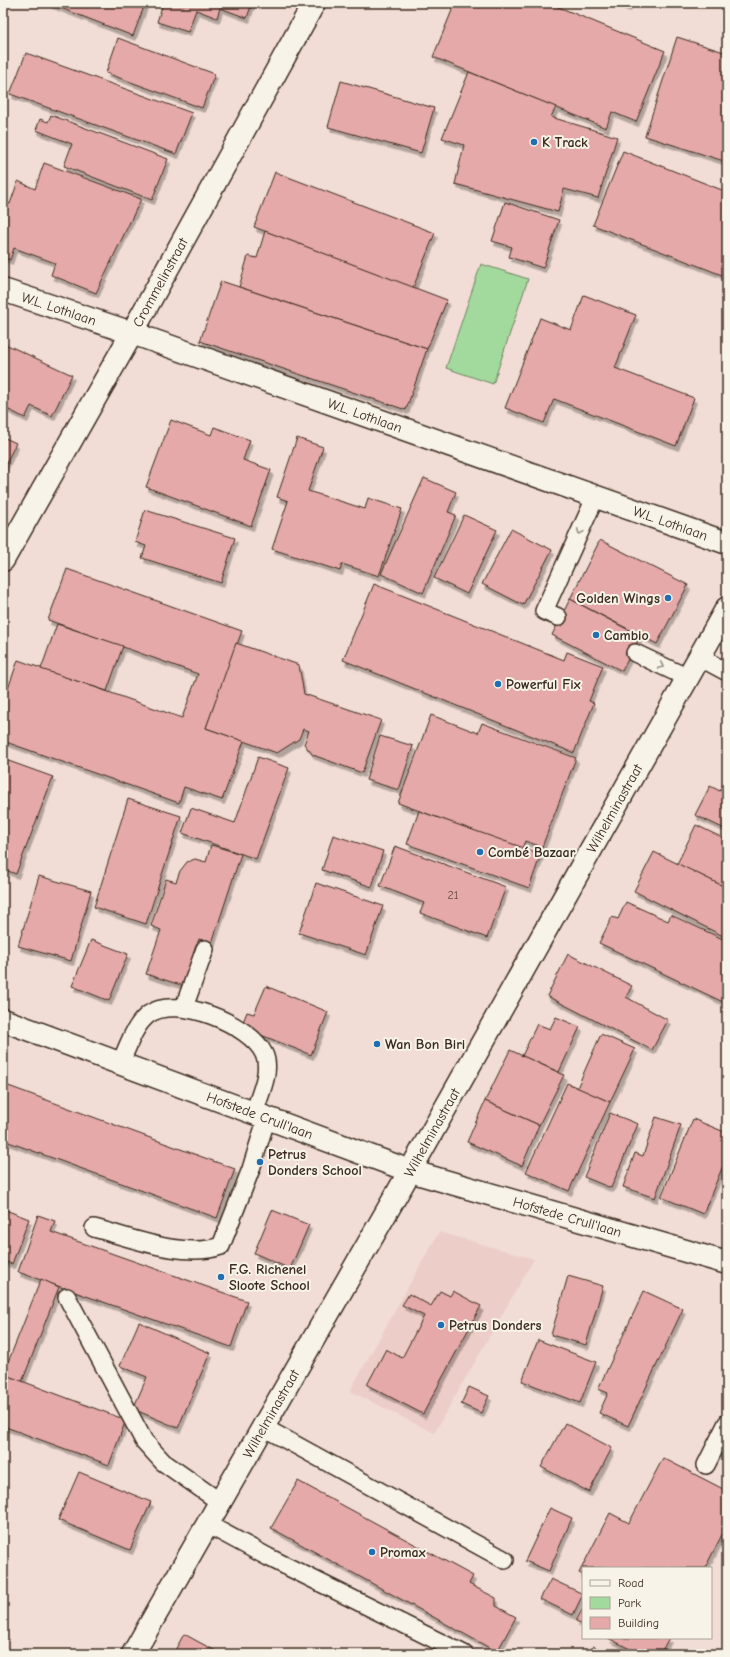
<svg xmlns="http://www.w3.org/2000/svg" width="730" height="1657" font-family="'Comic Neue',sans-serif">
  <defs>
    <filter id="shadow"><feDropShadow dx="2.5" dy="4.5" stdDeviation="0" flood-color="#0004"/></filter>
  </defs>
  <rect width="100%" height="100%" fill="#f1ddd5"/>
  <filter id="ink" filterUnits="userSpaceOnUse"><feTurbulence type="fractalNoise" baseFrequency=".025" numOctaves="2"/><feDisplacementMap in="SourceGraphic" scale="8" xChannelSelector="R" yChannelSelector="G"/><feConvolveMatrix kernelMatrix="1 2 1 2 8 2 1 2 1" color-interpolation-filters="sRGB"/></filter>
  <g filter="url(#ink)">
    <!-- built -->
    <polygon fill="#edcdc8" points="439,1232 534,1259 434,1433 350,1391"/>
    <!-- green -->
    <polygon fill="#a2da9e" stroke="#6e825e" points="481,264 528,279 493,384 446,368"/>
    <!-- building -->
    <g fill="#e4a9a8" stroke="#3b2a1e" filter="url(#shadow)">
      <polygon points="48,3 142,3 145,4 133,36"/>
      <polygon points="163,3 252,3 247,18 220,8 217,18 196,10 188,32 157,22"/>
      <polygon points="455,3 549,3 665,51 636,122 612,112 606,128 433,57"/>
      <polygon points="618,3 629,3 628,7"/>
      <polygon points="677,37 727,53 727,162 645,136"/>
      <polygon points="118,38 215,74 202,108 106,73"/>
      <polygon points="26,53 192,113 176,154 10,94"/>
      <polygon points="469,72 556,107 551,117 617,137 598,198 564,189 558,212 455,184 464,145 442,138"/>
      <polygon points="341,81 434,108 421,153 328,127"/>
      <polygon points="51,115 168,159 152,200 64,166 72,144 36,130 40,119 48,122"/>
      <polygon points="623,151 727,192 727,277 593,225"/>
      <polygon points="44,163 141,199 96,293 51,275 55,263 14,248 10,260 3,257 3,201 10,204 18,181 35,189"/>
      <polygon points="275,172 435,233 413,288 254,227"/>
      <polygon points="505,202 559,220 543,268 509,257 512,247 492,241"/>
      <polygon points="265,231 447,300 427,349 239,287 248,256 257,258"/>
      <polygon points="221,281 427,349 406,410 200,341"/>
      <polygon points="584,295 636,315 615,368 694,398 676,446 554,399 544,423 505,408 540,318 571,330"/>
      <polygon points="3,343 72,375 52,416 31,406 25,418 3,407"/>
      <polygon points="171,420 211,435 214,427 250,440 243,460 271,470 251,526 146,487"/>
      <polygon points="3,437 16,443 3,470"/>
      <polygon points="297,438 323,447 308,491 365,509 368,498 402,509 379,576 342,564 340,571 272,549 288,501 277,497"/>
      <polygon points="424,478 456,492 448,512 456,515 423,593 381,574"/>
      <polygon points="145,510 235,538 221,583 142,558 146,546 135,542"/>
      <polygon points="464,515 497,530 467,594 434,578"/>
      <polygon points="511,529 552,550 523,605 482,584"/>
      <polygon points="600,540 688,585 657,644 570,599"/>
      <polygon points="67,569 242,631 206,728 244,741 222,800 184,787 179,803 3,741 3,703 18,660 182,718 198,674 48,620"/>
      <polygon points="374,584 564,660 567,652 603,666 589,701 594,703 574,753 343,660"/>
      <polygon points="570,599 640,636 622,671 552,635"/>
      <polygon points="57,624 123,646 107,691 41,669"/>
      <polygon points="236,643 299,665 304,694 381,720 362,773 313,755 304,744 309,731 303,729 299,739 277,753 206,728"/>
      <polygon points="431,715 478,733 482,723 576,758 542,847 525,841 522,849 398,803"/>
      <polygon points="380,736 413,746 399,790 366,780"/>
      <polygon points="258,757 289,768 256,859 182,833 191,808 235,823"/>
      <polygon points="3,759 53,777 16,874 3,869"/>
      <polygon points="727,776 727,830 695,815 710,786 720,791"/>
      <polygon points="128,799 181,816 146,924 94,907"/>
      <polygon points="419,811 541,854 529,888 407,844"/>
      <polygon points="696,825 727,840 727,888 677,864"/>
      <polygon points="333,835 383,851 372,887 322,870"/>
      <polygon points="211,845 241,854 212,943 199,939 184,986 146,974 161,930 151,926 166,879 176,882 180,871 187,862 195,859 206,862"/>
      <polygon points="395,846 506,887 487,938 420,913 424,903 380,886"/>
      <polygon points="654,852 727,888 727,938 634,891"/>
      <polygon points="39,876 91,891 71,961 18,946"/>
      <polygon points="316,883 383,906 366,955 299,933"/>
      <polygon points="626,902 668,921 671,915 727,941 727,998 725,1003 599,943 612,917 618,919"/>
      <polygon points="91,940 128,954 109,1001 72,986"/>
      <polygon points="568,954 632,986 626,997 668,1020 652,1050 547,996"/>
      <polygon points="266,986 328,1012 311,1055 241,1027 247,1012 254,1014"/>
      <polygon points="556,1017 580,1027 559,1072 522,1056 537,1024 550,1029"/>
      <polygon points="601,1034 635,1049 610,1102 577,1088"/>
      <polygon points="510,1050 564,1075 539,1125 485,1101"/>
      <polygon points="567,1083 610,1102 569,1191 526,1172"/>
      <polygon points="3,1084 235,1169 217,1218 3,1140"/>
      <polygon points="485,1101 539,1125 522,1166 467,1142"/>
      <polygon points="610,1113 638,1124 611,1188 584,1177"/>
      <polygon points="656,1117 681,1125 655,1198 623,1187 635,1153 643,1156"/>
      <polygon points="693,1119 727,1133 727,1156 703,1214 661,1197"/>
      <polygon points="3,1209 29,1219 12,1264 3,1261"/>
      <polygon points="272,1210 309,1225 290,1269 254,1253"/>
      <polygon points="38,1215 55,1221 51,1232 247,1301 231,1347 18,1272"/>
      <polygon points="568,1276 603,1286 586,1345 551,1335"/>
      <polygon points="41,1279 59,1287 22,1382 3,1375"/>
      <polygon points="440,1291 450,1296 453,1291 481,1306 423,1414 367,1385 386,1349 402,1358 424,1316 402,1305 409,1294 431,1306"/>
      <polygon points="644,1291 683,1309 628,1426 599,1413 608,1393 598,1389"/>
      <polygon points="139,1322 210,1353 178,1428 133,1409 147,1377 120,1366"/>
      <polygon points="538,1340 596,1362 580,1403 522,1381"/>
      <polygon points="3,1374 126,1420 109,1465 3,1426"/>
      <polygon points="469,1387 489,1396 481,1413 461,1404"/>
      <polygon points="565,1423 612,1448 589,1492 541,1467"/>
      <polygon points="663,1458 727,1491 727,1525 705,1568 583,1568 583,1575 579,1573 610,1513 629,1523"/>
      <polygon points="79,1472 151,1502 130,1550 58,1520"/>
      <polygon points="298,1481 473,1576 469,1584 496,1598 496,1606 516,1617 497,1652 271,1528"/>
      <polygon points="550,1508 572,1518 549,1571 525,1561"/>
      <polygon points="551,1579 583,1594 573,1615 540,1599"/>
      <polygon points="583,1608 583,1625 576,1621"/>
      <polygon points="184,1634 221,1654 173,1654"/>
      <polygon points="608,1638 669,1638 660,1654 640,1654"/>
      <polygon points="593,1646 608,1654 588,1654"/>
    </g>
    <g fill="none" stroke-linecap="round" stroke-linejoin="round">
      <defs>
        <g id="service">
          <polyline points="558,617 544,611 596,496"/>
          <polyline points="635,653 688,678"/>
          <polyline points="699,657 727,672"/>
          <polyline points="184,1007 205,949"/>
          <path d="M120 1064C128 1047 134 1025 149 1014 177 994 251 1025 264 1054 272 1071 259 1096 254 1113"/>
          <path d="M94 1228C133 1238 183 1259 221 1246L251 1169 267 1117"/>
          <polyline points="67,1297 144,1441 163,1462 220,1502"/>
          <polyline points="263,1427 505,1560"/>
          <polyline points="706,1465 727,1423"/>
          <polyline points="207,1524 268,1557 464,1654"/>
        </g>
        <g id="minor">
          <path id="s1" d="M3 290 132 333 727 543"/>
          <path id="s2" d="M3 560 132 333 314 3"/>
        </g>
        <g id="tertiary">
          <path id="s3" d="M3 1020 410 1171 727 1263"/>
          <path id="s4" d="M133 1654 410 1171 727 608"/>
        </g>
      </defs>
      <!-- service casing -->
      <use href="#service" stroke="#3b2a1e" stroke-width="20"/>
      <!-- minor casing -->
      <use href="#minor" stroke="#3b2a1e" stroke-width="25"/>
      <!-- tertiary casing -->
      <use href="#tertiary" stroke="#3b2a1e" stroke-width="25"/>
      <!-- service -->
      <use href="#service" stroke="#f7f3e8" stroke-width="17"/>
      <!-- minor -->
      <use href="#minor" stroke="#f7f3e8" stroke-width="22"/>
      <!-- tertiary -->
      <use href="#tertiary" stroke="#f7f3e8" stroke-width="22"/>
    </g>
    <!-- one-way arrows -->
    <defs><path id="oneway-chevron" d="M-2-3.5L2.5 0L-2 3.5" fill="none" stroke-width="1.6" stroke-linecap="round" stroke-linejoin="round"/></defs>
    <g stroke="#998e83">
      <use href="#oneway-chevron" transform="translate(580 532) rotate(114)"/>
      <use href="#oneway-chevron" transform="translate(661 666) rotate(25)"/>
    </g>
  </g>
  <!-- markers -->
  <g fill="#1f6fb2" stroke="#f7f3e8" stroke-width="1.5">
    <circle cx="534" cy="142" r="4"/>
    <circle cx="668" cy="598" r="4"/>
    <circle cx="596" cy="635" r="4"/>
    <circle cx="498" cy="684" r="4"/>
    <circle cx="480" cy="852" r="4"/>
    <circle cx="377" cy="1044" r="4"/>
    <circle cx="260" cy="1162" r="4"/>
    <circle cx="221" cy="1277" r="4"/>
    <circle cx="441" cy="1325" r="4"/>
    <circle cx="372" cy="1552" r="4"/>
  </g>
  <g text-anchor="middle" stroke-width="4" stroke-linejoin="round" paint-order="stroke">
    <!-- number labels -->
    <g font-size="12" fill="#654a40">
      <text x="453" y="899">21</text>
    </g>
    <!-- poi labels -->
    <g font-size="14" font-weight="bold" fill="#3b2a1e" stroke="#f7f3e8" text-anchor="start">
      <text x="542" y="147">K Track</text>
      <text x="660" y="603" text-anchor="end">Golden Wings</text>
      <text x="604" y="640">Cambio</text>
      <text x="506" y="689">Powerful Fix</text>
      <text x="488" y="857">Combé Bazaar</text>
      <text x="385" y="1049">Wan Bon Biri</text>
      <text x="268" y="1159">Petrus<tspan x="268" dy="16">Donders School</tspan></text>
      <text x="229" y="1274">F.G. Richenel<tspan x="229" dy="16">Sloote School</tspan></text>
      <text x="449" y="1330">Petrus Donders</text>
      <text x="380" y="1557">Promax</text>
    </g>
    <!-- street labels -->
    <g font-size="14" fill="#3b2a1e" stroke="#f7f3e8">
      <text dy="5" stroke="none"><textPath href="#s2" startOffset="319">Crommelinstraat</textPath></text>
      <text dy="5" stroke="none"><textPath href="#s1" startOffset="59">W.L. Lothlaan</textPath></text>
      <text dy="5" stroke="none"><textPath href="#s1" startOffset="383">W.L. Lothlaan</textPath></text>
      <text dy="5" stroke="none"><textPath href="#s1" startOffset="707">W.L. Lothlaan</textPath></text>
      <text dy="5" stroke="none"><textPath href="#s4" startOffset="973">Wilhelminastraat</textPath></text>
      <text dy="5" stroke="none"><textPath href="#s3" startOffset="274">Hofstede Crull'laan</textPath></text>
      <text dy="5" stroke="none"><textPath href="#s4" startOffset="601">Wilhelminastraat</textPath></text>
      <text dy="5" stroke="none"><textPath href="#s3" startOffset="598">Hofstede Crull'laan</textPath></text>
      <text dy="5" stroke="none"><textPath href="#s4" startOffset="277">Wilhelminastraat</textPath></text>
    </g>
  </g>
  <!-- margin -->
  <rect width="730" height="1657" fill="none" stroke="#f7f3e8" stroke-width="16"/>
  <rect x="8" y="8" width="714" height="1641" fill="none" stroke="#3b2a1e" stroke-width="1.5" filter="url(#ink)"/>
  <!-- legend -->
  <rect x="582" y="1567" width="130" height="72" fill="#f7f3e8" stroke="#aca397"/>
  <rect x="590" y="1580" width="20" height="6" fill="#f7f3e8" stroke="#aca397"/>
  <text x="618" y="1587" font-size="12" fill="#3b2a1e">Road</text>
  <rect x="590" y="1597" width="20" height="12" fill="#a2da9e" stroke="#aca397"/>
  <text x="618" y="1607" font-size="12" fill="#3b2a1e">Park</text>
  <rect x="590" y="1617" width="20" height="12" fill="#e4a9a8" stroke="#aca397"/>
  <text x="618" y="1627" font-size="12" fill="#3b2a1e">Building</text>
</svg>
